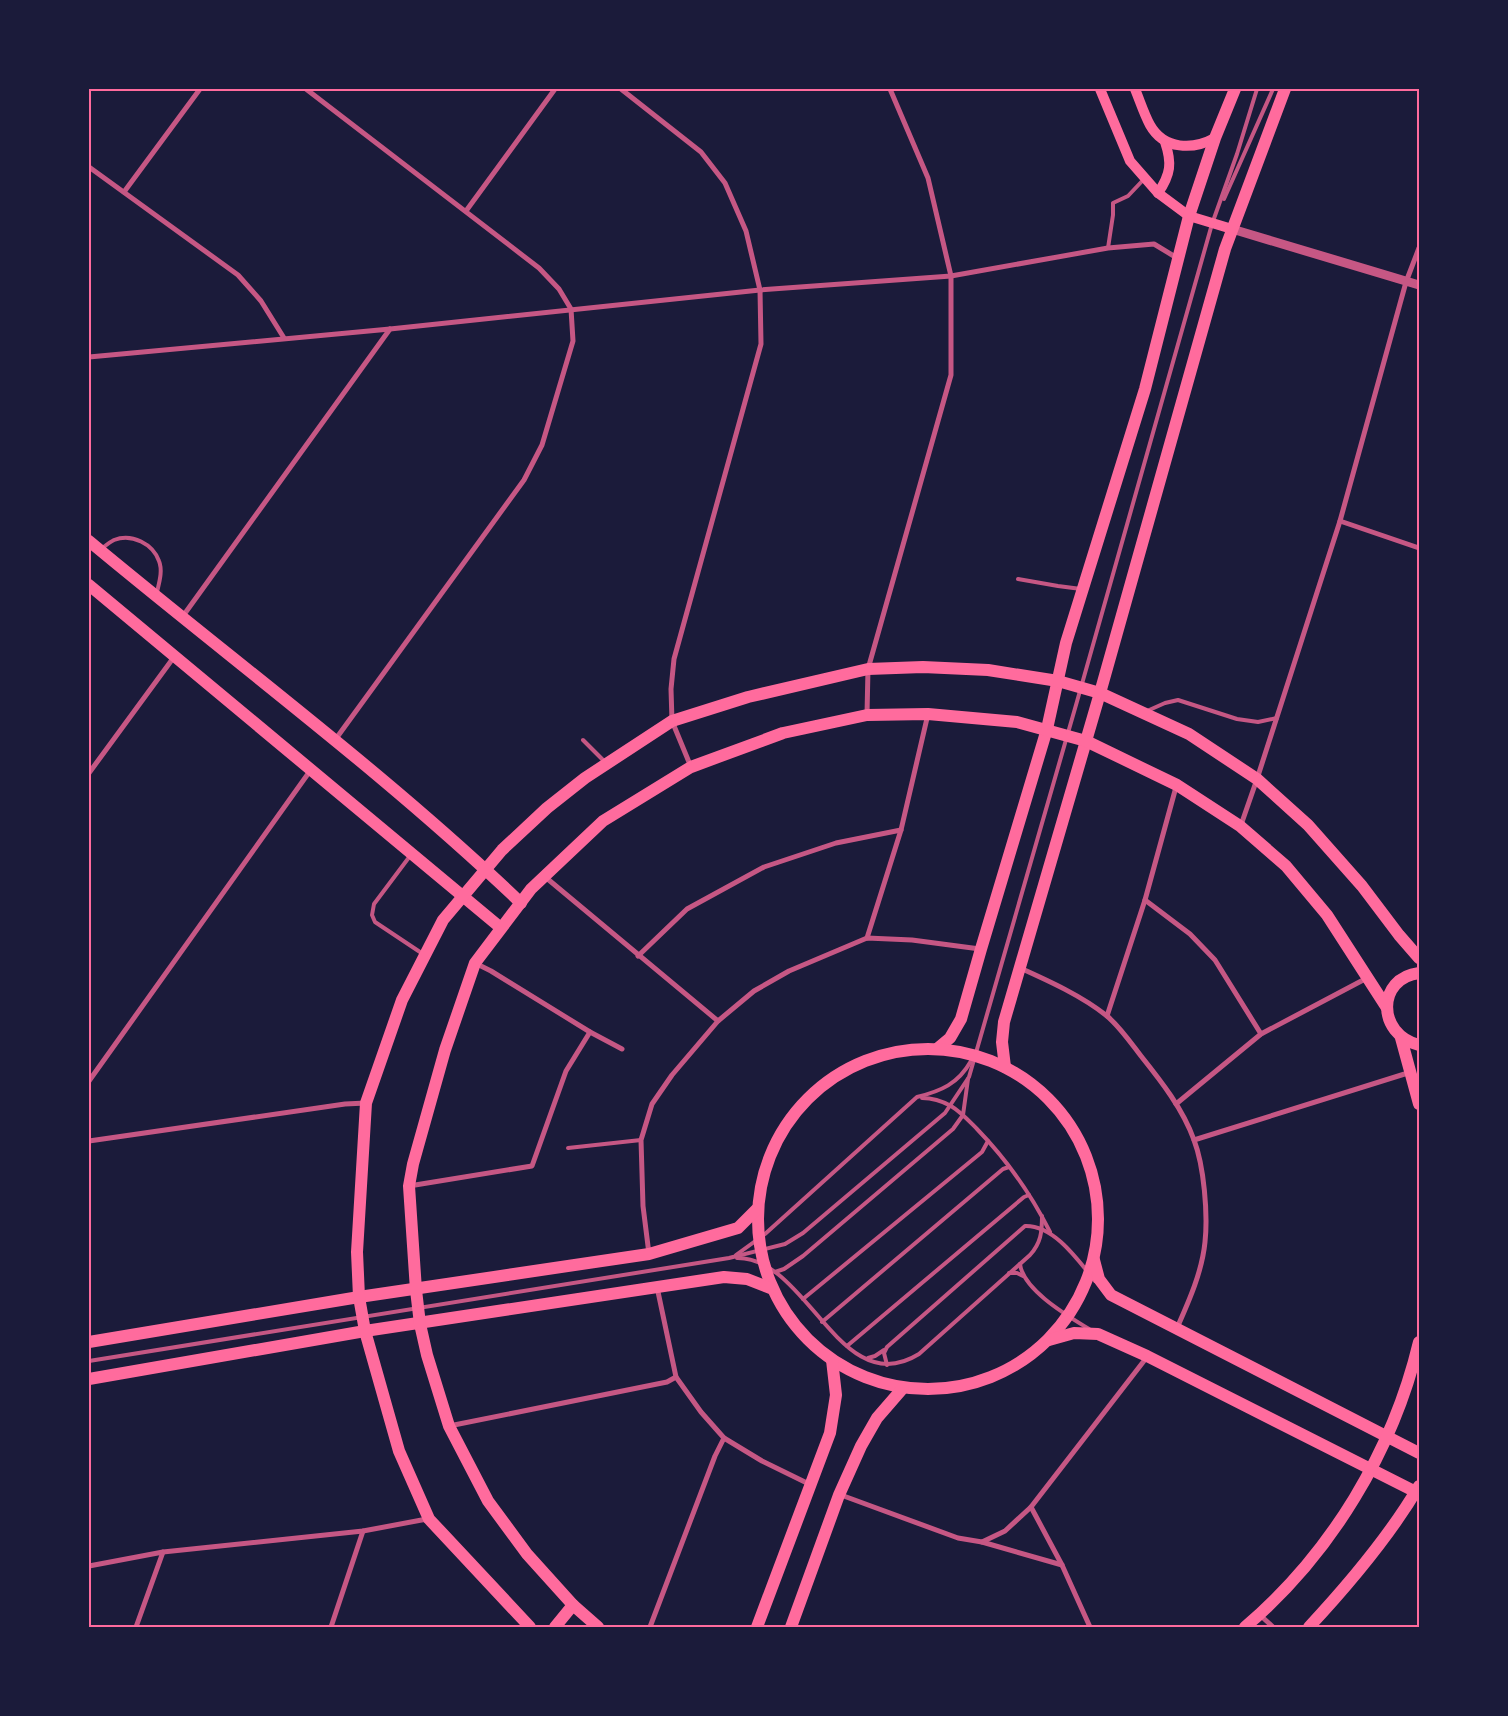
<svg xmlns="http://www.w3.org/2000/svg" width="1508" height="1716" font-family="'Source Sans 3',sans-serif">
  <rect width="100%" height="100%" fill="#1b1b3a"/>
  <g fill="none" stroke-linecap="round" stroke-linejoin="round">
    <!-- service -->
    <g stroke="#c65784" stroke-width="4">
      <polyline points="1224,199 1273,89"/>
      <polyline points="1108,248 1113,215 1113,203 1128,196 1145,178"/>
      <path d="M101 549C105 546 110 542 114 540 132 533 153 544 159 561 163 571 159 583 157 592"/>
      <polyline points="1018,579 1058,586 1081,589"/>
      <polyline points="1147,711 1165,703 1178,700 1237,719 1258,722 1277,718"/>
      <polyline points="583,740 605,762"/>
      <polyline points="410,856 374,904 372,915 375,922 423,954"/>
      <path d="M922 1098C931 1098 942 1101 951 1106 961 1112 969 1121 977 1129 1006 1159 1031 1194 1050 1232"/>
      <polyline points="568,1148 641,1140"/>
      <path d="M736 1255 765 1234 917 1097C941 1091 958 1084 971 1061"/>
      <path d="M737 1258C808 1257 840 1403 919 1354L1030 1255C1041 1243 1042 1232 1042 1216"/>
      <path d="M1020 1264C1023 1290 1068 1316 1089 1329"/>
      <polyline points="775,1272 784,1269 803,1256 953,1129 963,1115 968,1079"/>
      <polyline points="1009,1273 1017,1273 1023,1276"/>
      <polyline points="803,1299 982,1152 988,1141"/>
      <polyline points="822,1322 1003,1169 1009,1167"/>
      <polyline points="847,1346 1024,1197 1029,1195"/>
      <polyline points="868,1358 875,1356 884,1350"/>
      <polyline points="89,1361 729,1258 785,1244 803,1233 945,1113 969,1077 1076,705 1212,224 1237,154 1257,89"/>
      <path d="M887 1365 884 1353 887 1347 1025 1226C1054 1225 1078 1260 1095 1281"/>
    </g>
    <!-- minor -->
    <g stroke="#c65784" stroke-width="5">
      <polyline points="306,89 539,268 559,289 571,309 573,341 542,445 524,480 335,740"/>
      <polyline points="621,89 701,152 725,183 746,231 760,290 761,344 674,659 671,689 672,721 691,767"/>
      <polyline points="89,167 238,275 261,301 284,338"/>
      <polyline points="124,192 200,89"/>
      <polyline points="466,211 555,89"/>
      <polyline points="89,357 390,329 760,290 951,276 1108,248 1154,244 1177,258"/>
      <polyline points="1340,521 1419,548"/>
      <polyline points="183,616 390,329"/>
      <polyline points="867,714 868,669 951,375 951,276 928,178 890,89"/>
      <polyline points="89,773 174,657"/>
      <polyline points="1241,825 1257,779 1340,521 1406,282 1419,248"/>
      <polyline points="544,876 718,1021"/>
      <polyline points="1145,900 1190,934 1215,960 1261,1034"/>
      <polyline points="867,938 901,830 928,714"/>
      <polyline points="638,956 687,909 764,867 836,843 901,830"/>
      <polyline points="475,963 491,971 590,1032 622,1049"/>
      <path d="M1020 968C1049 981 1082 996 1107 1016 1120 1027 1131 1043 1141 1056 1161 1081 1183 1109 1194 1140 1204 1166 1208 1214 1205 1242 1202 1272 1189 1301 1177 1328"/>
      <polyline points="1107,1016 1145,900 1176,787"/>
      <polyline points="89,1081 310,771"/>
      <polyline points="1176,1104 1261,1034 1367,978"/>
      <polyline points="1194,1140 1411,1072"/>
      <polyline points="89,1141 345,1104 366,1103"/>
      <polyline points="409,1186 532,1166 566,1071 590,1032"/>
      <polyline points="649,1254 643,1206 641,1140 652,1104 672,1075 718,1021 754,991 789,971 867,938 912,940 980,949"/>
      <polyline points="657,1287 676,1377 701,1412 724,1438 762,1461 809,1484"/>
      <polyline points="449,1426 667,1382 676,1377"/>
      <polyline points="841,1495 958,1538 982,1542 1062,1565"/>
      <polyline points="1031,1507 1062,1565 1090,1627"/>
      <polyline points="982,1542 1005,1531 1031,1507 1147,1357"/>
      <polyline points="89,1566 163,1552 363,1531 427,1519"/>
      <polyline points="1260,1615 1273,1627"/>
      <polyline points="136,1627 163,1552"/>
      <polyline points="331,1627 363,1531"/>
      <polyline points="650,1627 715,1456 724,1438"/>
    </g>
    <!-- tertiary -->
    <polyline stroke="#c65784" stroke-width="9" points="1232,229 1419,285"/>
    <!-- secondary -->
    <g stroke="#ff6b9d" stroke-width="10">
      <polyline points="1100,89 1130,161 1158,193 1189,216 1232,229"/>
      <path d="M1135 89C1140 101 1144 114 1150 125 1164 150 1193 150 1215 138"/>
      <path d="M1158 193C1171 174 1172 163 1165 142"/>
    </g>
    <!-- primary -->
    <g stroke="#ff6b9d" stroke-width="12">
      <path d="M89 541C233 661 385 773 521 903"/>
      <polyline points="89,585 501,928"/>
      <path d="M1419 973C1377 978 1376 1034 1419 1045"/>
      <polyline points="1401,1038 1419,1104"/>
      <polyline points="938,1048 950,1038 961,1019 981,949 1047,729 1066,643 1145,389 1189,216 1215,138 1235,89"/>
      <circle cx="928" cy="1219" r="170"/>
      <polyline points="1005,1067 1002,1042 1004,1022 1100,693 1225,249 1285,89"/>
      <polyline points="1094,1260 1099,1279 1111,1295 1419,1453"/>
      <polyline points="1049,1340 1074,1333 1098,1334 1147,1356 1416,1492"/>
      <polyline points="89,1342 359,1297 649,1254 738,1228 757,1209"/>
      <polyline points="89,1379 365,1331 724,1277 747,1279 770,1288"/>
      <polyline points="530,1627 429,1519 399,1451 365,1331 359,1297 357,1252 366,1103 402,1000 443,920 502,850 547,808 585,778 672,721 748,697 868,669 923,667 988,670 1058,681 1100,693 1189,734 1257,779 1308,825 1362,886 1399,935 1419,958"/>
      <polyline points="555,1627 573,1605"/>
      <polyline points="598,1627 573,1605 527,1554 488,1501 449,1426 427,1355 420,1324 416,1290 409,1186 413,1164 445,1050 475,963 531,889 603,821 691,767 783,733 867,715 928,714 1017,722 1086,741 1177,785 1240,826 1286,866 1327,915 1387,1008"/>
      <polyline points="757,1627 830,1433 836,1395 832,1360"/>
      <polyline points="791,1627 839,1495 861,1446 877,1418 903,1388"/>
      <path d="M1245 1627C1331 1554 1393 1451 1419 1342"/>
      <path d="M1309 1627C1349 1584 1389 1537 1419 1486"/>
    </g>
  </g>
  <!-- border -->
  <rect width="1508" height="1716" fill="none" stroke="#1b1b3a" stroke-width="180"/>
  <rect x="90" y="90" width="1328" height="1536" fill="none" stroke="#ff6b9d" stroke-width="2"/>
</svg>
